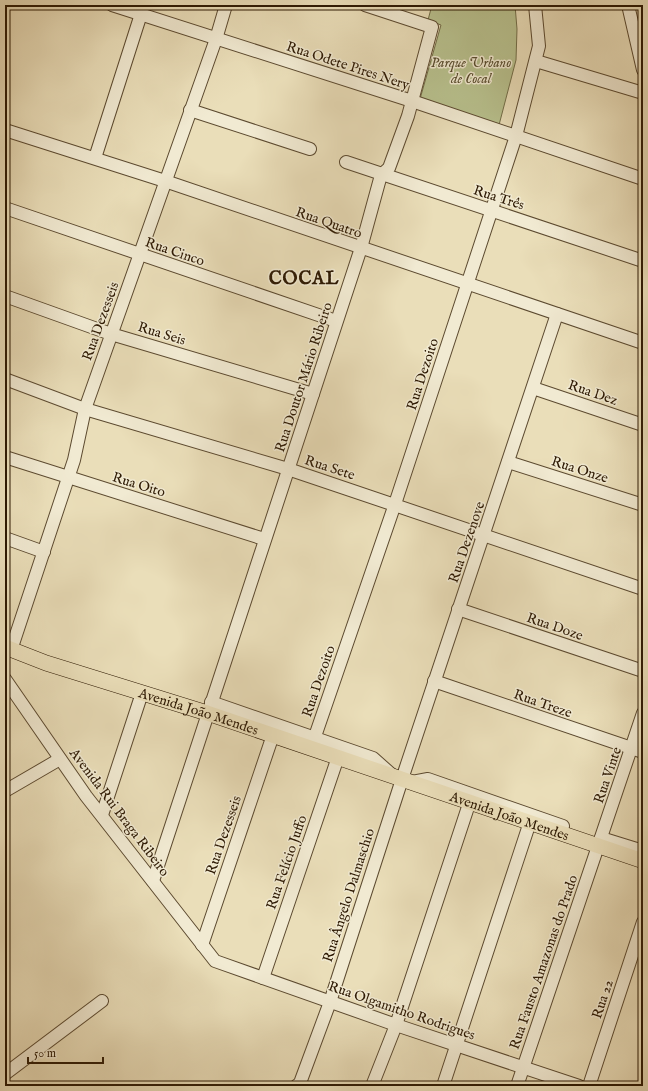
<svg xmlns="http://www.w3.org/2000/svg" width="648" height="1091" font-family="'IM FELL English',serif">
  <rect width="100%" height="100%" fill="#eadeb9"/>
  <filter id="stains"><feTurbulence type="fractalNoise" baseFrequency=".005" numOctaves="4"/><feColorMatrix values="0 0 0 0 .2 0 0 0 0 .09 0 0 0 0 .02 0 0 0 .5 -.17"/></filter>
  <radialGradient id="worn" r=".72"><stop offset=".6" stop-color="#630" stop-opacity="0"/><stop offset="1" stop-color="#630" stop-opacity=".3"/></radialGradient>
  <!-- green -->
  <polygon fill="#b8c18e" stroke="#726d48" points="432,5 515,5 517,29 516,60 499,125 420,99 441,25 428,20"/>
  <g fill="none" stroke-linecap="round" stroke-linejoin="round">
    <defs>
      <g id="minor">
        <polyline points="112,5 412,101 643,179"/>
        <polyline points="628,5 643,70"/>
        <polyline points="536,61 643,93"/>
        <polyline points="190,110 310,149"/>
        <polyline points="5,130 165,181 643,343"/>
        <polyline points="95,158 141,14"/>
        <polyline points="346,162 643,261"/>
        <polyline points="5,208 336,321"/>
        <polyline points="5,296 111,334 313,394"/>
        <polyline points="5,379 85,409 288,469 643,589"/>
        <polyline points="533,388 643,425"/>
        <polyline points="5,457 264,539"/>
        <polyline points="508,462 643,505"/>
        <polyline points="5,538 44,552"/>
        <polyline points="458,609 643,671"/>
        <polyline points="11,650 74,460 85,409 216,39 226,5"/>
        <polyline points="5,679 86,796 215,961 396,1025 579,1086"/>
        <polyline points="434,681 643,752"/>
        <polyline points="211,702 373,758 391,774"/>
        <polyline points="311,748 395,504 516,136 539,46 535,5"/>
        <polyline points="412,782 428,779 563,826"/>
        <polyline points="5,791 60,759"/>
        <polyline points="102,815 142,693"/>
        <polyline points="601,838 643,851"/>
        <polyline points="153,881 361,248 381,175 389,168 408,116 432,27 365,5"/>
        <polyline points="202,945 273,735"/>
        <polyline points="263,978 338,757"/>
        <polyline points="5,1074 102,1001"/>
        <polyline points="296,1086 300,1083 330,1002 405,770 557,314"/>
        <polyline points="372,1086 396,1025 470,801"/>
        <polyline points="443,1086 530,822"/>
        <polyline points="517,1086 643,713"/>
        <polyline points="589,1086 643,922"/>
      </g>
      <g id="major">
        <path id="s1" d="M5 647 46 663 207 713 643 861"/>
      </g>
    </defs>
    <!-- minor casing -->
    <use href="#minor" stroke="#5c4a30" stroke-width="14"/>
    <!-- major casing -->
    <use href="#major" stroke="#2d1903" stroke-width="16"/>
    <!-- minor -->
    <use href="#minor" stroke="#f1ead2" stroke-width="12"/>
    <!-- major -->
    <use href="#major" stroke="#eadeb9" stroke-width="15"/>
  </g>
  <g text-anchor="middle" stroke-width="3" stroke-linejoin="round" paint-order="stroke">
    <!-- park labels -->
    <g font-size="14" font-style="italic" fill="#574b2d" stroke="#f1ead2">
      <text x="471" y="67">Parque Urbano<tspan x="471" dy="16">de Cocal</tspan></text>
    </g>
    <!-- street labels -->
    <g font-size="14" fill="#2d1903" stroke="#f1ead2">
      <text transform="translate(348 65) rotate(18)" y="5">Rua Odete Pires Nery</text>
      <text transform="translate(499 197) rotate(18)" y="5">Rua Três</text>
      <text transform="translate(329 222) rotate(19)" y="5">Rua Quatro</text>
      <text transform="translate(175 251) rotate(19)" y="5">Rua Cinco</text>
      <text transform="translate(100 321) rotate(-70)" y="5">Rua Dezesseis</text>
      <text transform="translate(162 333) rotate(17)" y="5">Rua Seis</text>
      <text transform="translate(422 374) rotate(-72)" y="5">Rua Dezoito</text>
      <text transform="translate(303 377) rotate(-72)" y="5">Rua Doutor Mário Ribeiro</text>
      <text transform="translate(593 392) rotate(19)" y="5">Rua Dez</text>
      <text transform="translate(330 467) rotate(18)" y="5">Rua Sete</text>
      <text transform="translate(580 469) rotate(18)" y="5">Rua Onze</text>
      <text transform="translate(139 484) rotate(17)" y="5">Rua Oito</text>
      <text transform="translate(466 542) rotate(-71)" y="5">Rua Dezenove</text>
      <text transform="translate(555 626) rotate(19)" y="5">Rua Doze</text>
      <text transform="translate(318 681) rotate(-71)" y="5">Rua Dezoito</text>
      <text transform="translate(543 703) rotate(19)" y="5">Rua Treze</text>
      <text dy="5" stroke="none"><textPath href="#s1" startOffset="204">Avenida João Mendes</textPath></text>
      <text transform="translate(607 775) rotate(-71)" y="5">Rua Vinte</text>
      <text transform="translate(120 812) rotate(53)" y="5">Avenida Rui Braga Ribeiro</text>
      <text dy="5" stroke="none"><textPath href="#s1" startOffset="532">Avenida João Mendes</textPath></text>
      <text transform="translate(223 835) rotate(-71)" y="5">Rua Dezesseis</text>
      <text transform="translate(286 862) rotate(-71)" y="5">Rua Felício Juffo</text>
      <text transform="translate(348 895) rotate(-72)" y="5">Rua Ângelo Dalmaschio</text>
      <text transform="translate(543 962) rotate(-71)" y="5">Rua Fausto Amazonas do Prado</text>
      <text transform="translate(602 999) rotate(-72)" y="5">Rua 22</text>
      <text transform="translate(402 1010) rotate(19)" y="5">Rua Olgamitho Rodrigues</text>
    </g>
    <!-- district labels -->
    <g font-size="18" font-weight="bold" letter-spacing="1" fill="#2d1903" stroke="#f1ead2">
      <text x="304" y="284">COCAL</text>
    </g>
  </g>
  <!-- margin -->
  <rect width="648" height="1091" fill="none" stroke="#eadeb9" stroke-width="20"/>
  <rect x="6" y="6" width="636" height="1079" fill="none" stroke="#2d1903" stroke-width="2"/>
  <rect x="10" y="10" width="628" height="1071" fill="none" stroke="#2d1903"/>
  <!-- scale -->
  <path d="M28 1057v6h75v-6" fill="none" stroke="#2d1903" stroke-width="2"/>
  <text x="34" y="1057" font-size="12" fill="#2d1903" stroke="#f1ead2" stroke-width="3" paint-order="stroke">50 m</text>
  <rect width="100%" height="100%" filter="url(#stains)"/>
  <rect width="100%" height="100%" fill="url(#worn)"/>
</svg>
